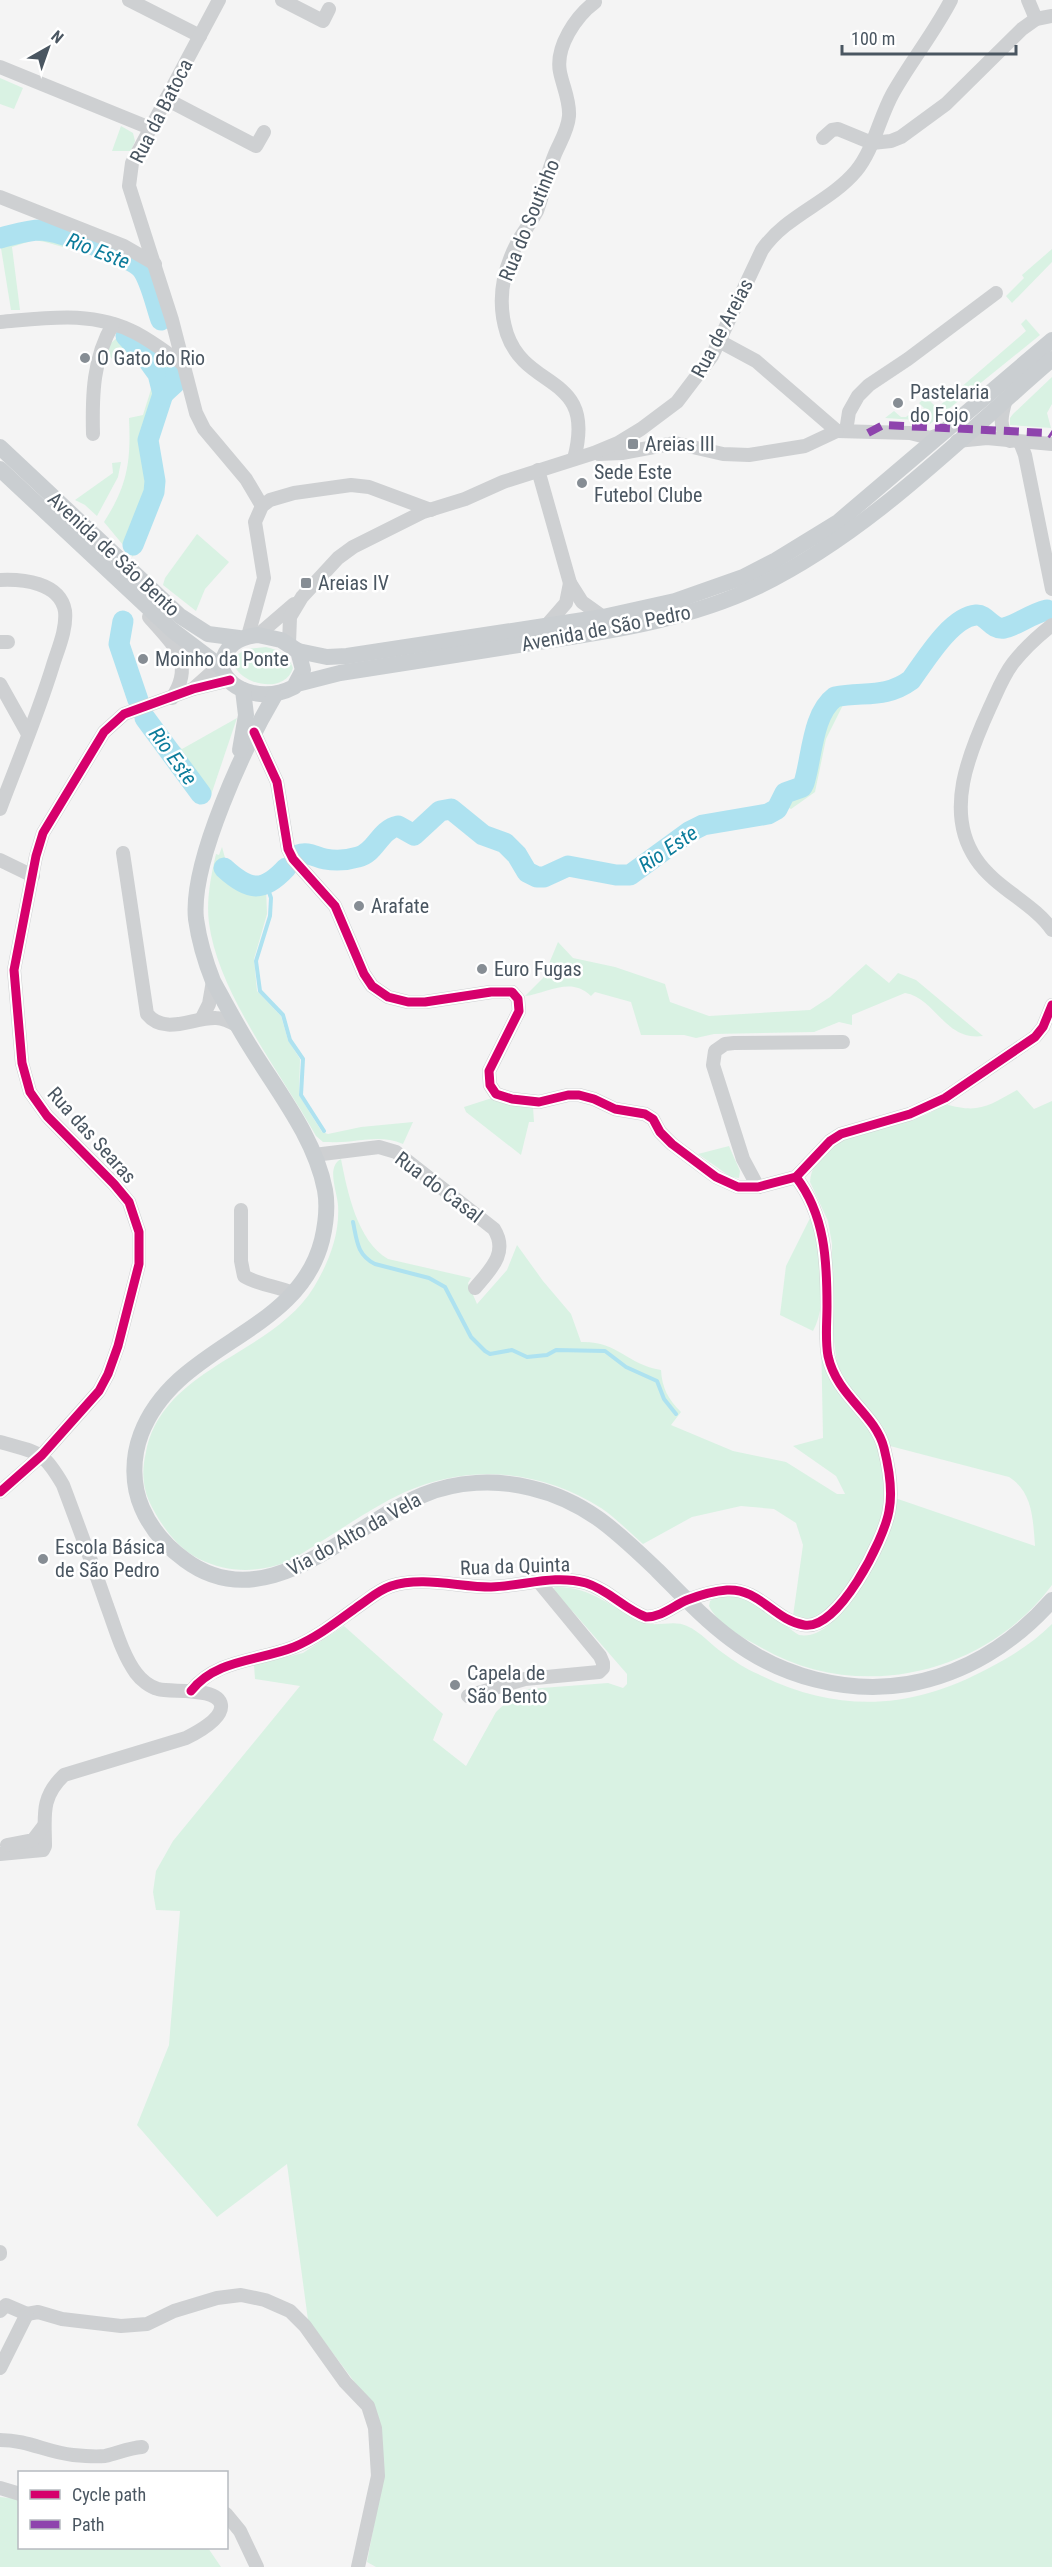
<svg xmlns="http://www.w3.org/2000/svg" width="1052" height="2567" font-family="'Roboto Condensed',sans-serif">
  <rect width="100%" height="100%" fill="#f4f4f4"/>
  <!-- green -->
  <g fill="#d9f2e3">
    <polygon points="0,78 23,88 14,109 0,104"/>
    <polygon points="121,126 133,133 135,141 131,151 112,151"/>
    <path d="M40 235 121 259C148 275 150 298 159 325L154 324C146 301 143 275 120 263L45 242 34 240 12 247 20 310H11L0 242Z"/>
    <polygon points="1052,249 1052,262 1012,303 1006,296 1024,278 1022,275"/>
    <polygon points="1026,319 1040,335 930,424 927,420 918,418 915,420 885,418 894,411 901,417 906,417 911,413 915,416 924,408 919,403 926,397 937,408 1026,331 1021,324"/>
    <path d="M125 335C138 341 169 363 178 376 180 380 180 385 181 390L172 395 152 443 158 477 163 485C156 513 140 529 133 557L104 522C128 485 131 460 129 418L143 415 154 380 143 360H113L104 349 118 337Z"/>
    <polygon points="1052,377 1052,404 1047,413 1051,428 1010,425 1010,418 1013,414"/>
    <polygon points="121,462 118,477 97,516 85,505 75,500 113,473 112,463"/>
    <polygon points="197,534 229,562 205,589 196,611 163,585 165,578"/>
    <path d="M266 647C279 650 289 656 293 668 285 694 243 686 234 665L237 655 246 649Z"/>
    <path d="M846 699 826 739 815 792 791 809 782 804 789 794 806 789C816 768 813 699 846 699Z"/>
    <path d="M152 715 168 736 182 749 237 718 209 801C192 770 166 746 148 716Z"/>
    <path d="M222 847 227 865 222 870C234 883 248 889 266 888L267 914 254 959 257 991 281 1016 288 1040 300 1059 299 1095 322 1132 328 1134 361 1127 413 1122 403 1144C377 1133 356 1144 329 1142H323L316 1136C281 1073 218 993 209 923 206 900 211 876 216 854L219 855Z"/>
    <path d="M558 942 573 958 615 967 665 984 670 1002 709 1016 810 1010 830 997 866 964 889 983 898 973 916 980 983 1036C944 1041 936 998 905 993L852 1015V1025L839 1022 814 1032 714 1034 696 1038 684 1035H641L631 1002 595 992 591 996C571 976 548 993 525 996L543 978Z"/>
    <path d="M1017 1090 1034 1109 1052 1101V1585C986 1674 859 1704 762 1648 744 1638 718 1625 709 1606L710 1601C739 1581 776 1621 799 1635 847 1643 880 1533 895 1498L1035 1546C1033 1520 1033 1492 1009 1477L890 1446 882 1427 838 1372 831 1319 832 1244 828 1221 810 1182C816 1130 882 1130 920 1117 929 1114 937 1109 945 1104 979 1114 988 1106 1017 1090Z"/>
    <polygon points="492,1098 502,1103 533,1107 534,1122 529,1122 521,1155 466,1112 464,1107"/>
    <polygon points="729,1146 740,1171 739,1178 731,1177 698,1154"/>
    <path d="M341 1159C347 1190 357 1241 388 1259L471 1278 468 1283 477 1304 507 1270 517 1245 543 1281 571 1314 581 1342C618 1341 626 1364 661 1370 662 1388 668 1399 681 1412L671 1425 733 1451 786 1462 837 1494H845L836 1476 793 1446 823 1438 821 1334C848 1387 891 1446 885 1509 883 1534 858 1570 843 1590 828 1610 821 1626 793 1616L803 1545 796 1523 774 1509 741 1506 692 1517 643 1544C629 1532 616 1518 601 1508 543 1470 469 1463 405 1492 364 1511 327 1540 287 1562 257 1573 228 1573 199 1559 176 1547 160 1524 149 1501 142 1485 142 1469 146 1452 163 1366 273 1355 314 1287 329 1262 340 1234 338 1205 337 1191 326 1167 341 1159Z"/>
    <path d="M812 1214C818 1248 830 1300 813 1331L780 1315 786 1266Z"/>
    <path d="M555 1587C591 1586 612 1608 642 1622 656 1628 673 1619 687 1626 701 1632 711 1645 723 1653 734 1661 746 1669 758 1674 839 1714 911 1710 989 1668 1012 1656 1034 1642 1052 1624V2567H376L367 2562 384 2472 362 2392 308 2320 287 2164 217 2217 137 2125 169 2045 180 1911 156 1910 153 1892 156 1871 173 1841 300 1686 255 1679 254 1665 303 1653 344 1626 443 1714 433 1740 466 1766 496 1712 514 1695 528 1689 608 1683 623 1688 627 1684V1674L574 1613 551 1590Z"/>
    <polygon points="0,2497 19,2499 20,2548 208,2548 221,2567 0,2567"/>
  </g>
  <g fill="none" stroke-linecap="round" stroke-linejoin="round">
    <!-- stream -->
    <g stroke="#aee2f0" stroke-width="4">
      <polyline points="267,886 271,898 270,916 256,961 260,991 283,1015 290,1040 303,1059 301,1095 324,1131"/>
      <path d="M353 1222C357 1241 357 1255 375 1264L429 1278 445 1287 471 1337 485 1351 490 1354 512 1350 527 1357 547 1355 556 1350 605 1351 626 1367 657 1381 664 1399 676 1414"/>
    </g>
    <!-- river -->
    <g stroke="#aee2f0" stroke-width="21">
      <path d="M0 238C13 235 27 230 41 230 59 231 129 256 141 268 150 278 156 306 161 320"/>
      <polyline points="126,336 145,356 158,374 163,394 148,440 155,481 154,492 133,545"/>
      <polyline points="163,394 175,383 176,373"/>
      <polyline points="123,621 119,644 138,700"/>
      <polyline points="145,718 201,794"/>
      <path d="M298 855C308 851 315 857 325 859 336 861 348 860 358 857 376 853 379 830 398 826L414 835 440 811 451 809 483 835 505 843 517 855 527 872 537 877H544L568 866 616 875H630L689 832 703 825 768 814 777 809 785 793 802 787 804 783C812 758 812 714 835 697 863 691 885 699 911 680 925 661 951 617 976 615 987 614 991 630 1004 628 1016 626 1030 614 1047 610"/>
      <path d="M224 868C249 891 263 893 286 868"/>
    </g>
    <!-- minor -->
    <g stroke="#ced0d2" stroke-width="14">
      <polyline points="129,0 200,36"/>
      <polyline points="219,0 132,163 129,186 172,320 196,413 204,429 246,479 262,506"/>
      <polyline points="282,0 323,21 329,9"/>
      <polyline points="1028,0 1036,19"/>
      <polyline points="0,67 150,128"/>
      <polyline points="166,99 256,146 264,132"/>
      <polyline points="823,138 832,130 838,129 872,143 891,141 901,137 946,104 1022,29 1036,19 1052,16"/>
      <polyline points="0,197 124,246 155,264"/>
      <path d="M0 322C46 318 93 310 136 333 153 342 167 353 183 364"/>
      <polyline points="719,341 756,361 837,431 910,433 930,438 942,434"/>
      <path d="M1006 399C1001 416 998 427 1010 441"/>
      <polyline points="846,431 849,412 858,396 869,385 908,359 996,293"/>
      <path d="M93 434C92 395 93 358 113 324"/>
      <polyline points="957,441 987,438 1052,444"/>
      <polyline points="1020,442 1025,455 1052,589"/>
      <polyline points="599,454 622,453 675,443 723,454 749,455 805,446 837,431"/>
      <path d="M574 459C597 373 527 392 507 334 496 300 503 268 520 238 526 229 532 220 537 211 544 192 547 173 555 154 560 142 568 130 569 116 570 100 563 87 560 72 555 47 576 16 595 2"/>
      <polyline points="538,470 570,583 582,602 603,617"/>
      <path d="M0 580C22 579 60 582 65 611 67 629 58 649 53 665 38 714 18 761 0 809"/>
      <path d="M149 617C172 644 196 662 172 698"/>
      <path d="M1052 625C1038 636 1024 649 1013 663 1003 676 997 692 990 707 969 753 944 812 976 859 995 888 1035 904 1052 930"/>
      <polyline points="546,626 566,603 570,583"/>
      <polyline points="258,635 294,604"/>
      <polyline points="248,636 264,578 255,522 262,506 270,500 294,493 351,485 369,487 431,510"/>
      <polyline points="0,642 8,642"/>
      <path d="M289 644 290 617 302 597 338 558 353 547 423 512 465 499 503 482 594 453 618 443 641 429 677 402 712 356 762 250C786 215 829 203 856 171 874 149 879 118 893 93 911 61 934 33 951 0"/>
      <polyline points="0,684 28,734"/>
      <polyline points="193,689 211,673 221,667"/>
      <polyline points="254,732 277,782 288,849 293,859 335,906 364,974 372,986 388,997 408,1002 425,1002 491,992 512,992 518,999 519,1011 489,1071 490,1085 496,1094 512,1099 539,1102 568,1095 579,1095 594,1099 615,1109 645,1114 653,1119 660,1132 672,1144 716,1177 738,1187 758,1187 796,1177 830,1141 841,1134 910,1114 945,1098 1035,1037 1043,1027 1052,1005"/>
      <path d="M123 853 147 1014C165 1036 193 1017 216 1018 224 1018 231 1022 238 1026"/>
      <polyline points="0,860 33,876"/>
      <polyline points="202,1018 209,1004 213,981"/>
      <path d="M314 1155 379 1147 396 1152 494 1229C509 1253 490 1270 475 1288"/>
      <polyline points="758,1187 743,1159 713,1065 715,1051 725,1044 734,1043 843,1042"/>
      <path d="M241 1210V1261L244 1276C258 1285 277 1286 293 1293"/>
      <path d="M0 1442C38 1453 42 1449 63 1485 78 1525 93 1565 107 1606 115 1627 122 1654 136 1673 141 1680 150 1687 158 1689 171 1693 218 1686 221 1705 223 1719 196 1733 186 1738L64 1775C40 1798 45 1816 45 1846L43 1850 0 1854"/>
      <polyline points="0,1492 42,1455 99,1391 108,1374 118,1346 139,1264 139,1232 129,1202 114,1184 47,1116 30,1092 22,1063 14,970 36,856 43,833 104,732 124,714 193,689 230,680"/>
      <path d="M191 1691C216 1659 259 1661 294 1647 318 1637 339 1620 360 1605 370 1598 379 1590 391 1586 422 1576 459 1587 491 1587 524 1586 554 1574 586 1583 609 1590 624 1609 646 1617 662 1617 673 1606 687 1600 700 1595 714 1591 727 1590 759 1588 774 1620 804 1625 838 1631 884 1540 889 1511 893 1491 889 1468 884 1448 875 1413 837 1397 828 1356 825 1340 827 1323 827 1306 827 1260 825 1215 796 1177"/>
      <polyline points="468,1696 525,1679 599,1672 603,1668 603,1663 600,1656 539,1582"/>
      <polyline points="7,1845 33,1840 43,1827"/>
      <polyline points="0,2254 0,2252"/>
      <polyline points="0,2311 6,2305 27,2314"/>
      <polyline points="27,2314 38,2312 62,2319 121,2326 147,2324 174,2311 217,2298 241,2295 265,2300 290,2311 305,2326 345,2382 368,2406 375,2428 378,2476 358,2567"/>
      <polyline points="0,2368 27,2314"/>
      <path d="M0 2440C28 2440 46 2452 73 2455 83 2456 95 2457 105 2456 118 2453 129 2448 142 2447"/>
      <polyline points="0,2488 20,2494"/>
      <polyline points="226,2514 240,2531 257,2567"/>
    </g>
    <!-- major -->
    <g stroke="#caced1" stroke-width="16">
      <polyline points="0,447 180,616 208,634 239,638"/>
      <polyline points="0,469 172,630 221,667"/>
      <path d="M258 635 281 640 298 651 303 670 294 687C269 700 232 696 221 667 225 645 238 637 258 635Z"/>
      <polyline points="298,651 327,657 347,656 603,617 675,601 743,577 776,560 838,522 1052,340"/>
      <path d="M297 684 340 673C408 662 477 652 545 641 618 630 692 618 759 586 871 531 959 439 1052 359"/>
      <path d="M275 695C246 744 190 862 196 919 199 940 205 961 213 981 225 1003 237 1026 251 1048 278 1092 315 1138 325 1190 328 1207 326 1223 322 1240 298 1336 176 1342 141 1434 132 1458 132 1485 142 1508 151 1529 167 1547 185 1560 267 1621 350 1525 423 1495 456 1481 496 1479 531 1488 586 1501 617 1532 657 1570 681 1594 704 1619 731 1639 781 1677 847 1694 908 1684 965 1674 1014 1643 1052 1600"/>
      <polyline points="240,750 246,715 243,690"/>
    </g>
    <!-- quiet -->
    <polyline stroke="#8e44ad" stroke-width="8" stroke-dasharray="15 8" stroke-linecap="butt" points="868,433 883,425 1049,433 1052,435"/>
    <defs>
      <g id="cycleway">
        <polyline points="254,732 277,782 288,849 293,859 335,906 364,974 372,986 388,997 408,1002 425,1002 491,992 512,992 518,999 519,1011 489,1071 490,1085 496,1094 512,1099 539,1102 568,1095 579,1095 594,1099 615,1109 645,1114 653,1119 660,1132 672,1144 716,1177 738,1187 758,1187 796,1177 830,1141 841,1134 910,1114 945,1098 1035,1037 1043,1027 1052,1005"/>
        <polyline points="0,1492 42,1455 99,1391 108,1374 118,1346 139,1264 139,1232 129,1202 114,1184 47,1116 30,1092 22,1063 14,970 36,856 43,833 104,732 124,714 193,689 230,680"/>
        <path d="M191 1691C216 1659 259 1661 294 1647 318 1637 339 1620 360 1605 370 1598 379 1590 391 1586 422 1576 459 1587 491 1587 524 1586 554 1574 586 1583 609 1590 624 1609 646 1617 662 1617 673 1606 687 1600 700 1595 714 1591 727 1590 759 1588 774 1620 804 1625 838 1631 884 1540 889 1511 893 1491 889 1468 884 1448 875 1413 837 1397 828 1356 825 1340 827 1323 827 1306 827 1260 825 1215 796 1177"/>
      </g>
    </defs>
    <!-- cycleway casing -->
    <use href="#cycleway" stroke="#fff" stroke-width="13"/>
    <!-- cycleway -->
    <use href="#cycleway" stroke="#d6006c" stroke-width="9"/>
  </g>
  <!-- markers -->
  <g fill="#868d94" stroke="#fff" stroke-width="2">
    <circle cx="85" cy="358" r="6"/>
    <circle cx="898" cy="403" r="6"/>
    <rect x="627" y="438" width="12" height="12" rx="3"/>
    <circle cx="582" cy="483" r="6"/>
    <rect x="300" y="577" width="12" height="12" rx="3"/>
    <circle cx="143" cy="659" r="6"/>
    <circle cx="359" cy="906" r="6"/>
    <circle cx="482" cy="969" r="6"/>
    <circle cx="43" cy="1559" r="6"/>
    <circle cx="455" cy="1685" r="6"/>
  </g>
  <g text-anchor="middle" stroke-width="5" stroke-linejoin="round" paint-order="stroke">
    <!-- street labels -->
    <g font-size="20" fill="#4a5661" stroke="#fff">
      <text transform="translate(161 111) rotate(-63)" y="7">Rua da Batoca</text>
      <text transform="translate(529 220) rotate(-68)" y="7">Rua do Soutinho</text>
      <text transform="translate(722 328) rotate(-62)" y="7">Rua de Areias</text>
      <text transform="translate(114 554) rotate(43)" y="7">Avenida de São Bento</text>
      <text transform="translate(606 628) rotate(-11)" y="7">Avenida de São Pedro</text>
      <text transform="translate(92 1135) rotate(48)" y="7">Rua das Searas</text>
      <text transform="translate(439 1187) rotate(37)" y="7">Rua do Casal</text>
      <text transform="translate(354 1534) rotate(-29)" y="7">Via do Alto da Vela</text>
      <text transform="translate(515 1566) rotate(-2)" y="7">Rua da Quinta</text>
    </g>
    <!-- poi labels -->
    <g font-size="20" fill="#4a5661" stroke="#fff" text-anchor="start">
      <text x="97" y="365">O Gato do Rio</text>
      <text x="910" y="399">Pastelaria<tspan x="910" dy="23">do Fojo</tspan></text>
      <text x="645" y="451">Areias III</text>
      <text x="594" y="479">Sede Este<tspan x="594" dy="23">Futebol Clube</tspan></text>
      <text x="318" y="590">Areias IV</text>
      <text x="155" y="666">Moinho da Ponte</text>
      <text x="371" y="913">Arafate</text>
      <text x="494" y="976">Euro Fugas</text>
      <text x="55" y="1554">Escola Básica<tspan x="55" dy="23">de São Pedro</tspan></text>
      <text x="467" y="1680">Capela de<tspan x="467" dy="23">São Bento</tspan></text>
    </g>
    <!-- water labels -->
    <g font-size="21" font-style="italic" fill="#0c7c9b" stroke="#fff">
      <text transform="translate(98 251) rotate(21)" y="7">Rio Este</text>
      <text transform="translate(173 756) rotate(54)" y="7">Rio Este</text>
      <text transform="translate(668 849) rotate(-34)" y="7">Rio Este</text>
    </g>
  </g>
  <!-- legend -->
  <rect x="18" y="2471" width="210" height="78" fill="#ffffff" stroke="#b7bbc0" stroke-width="1.5"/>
  <rect x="30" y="2490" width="30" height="9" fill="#d6006c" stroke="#b7bbc0" stroke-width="1.5"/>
  <text x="72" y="2501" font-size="18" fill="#4a5661">Cycle path</text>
  <rect x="30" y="2520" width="30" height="9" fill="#8e44ad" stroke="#b7bbc0" stroke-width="1.5"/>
  <text x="72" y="2531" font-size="18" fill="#4a5661">Path</text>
  <!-- north arrow -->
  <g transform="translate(48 48) rotate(40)" stroke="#ffffff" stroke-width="4.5" paint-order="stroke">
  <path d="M0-4.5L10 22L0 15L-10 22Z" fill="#4a5661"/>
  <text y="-9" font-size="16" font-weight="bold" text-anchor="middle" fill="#4a5661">N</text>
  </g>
  <!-- scale -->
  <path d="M842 45v9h174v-9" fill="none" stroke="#4a5661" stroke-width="3"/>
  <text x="851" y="45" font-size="18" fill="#4a5661" stroke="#ffffff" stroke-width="4.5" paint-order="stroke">100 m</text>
</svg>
